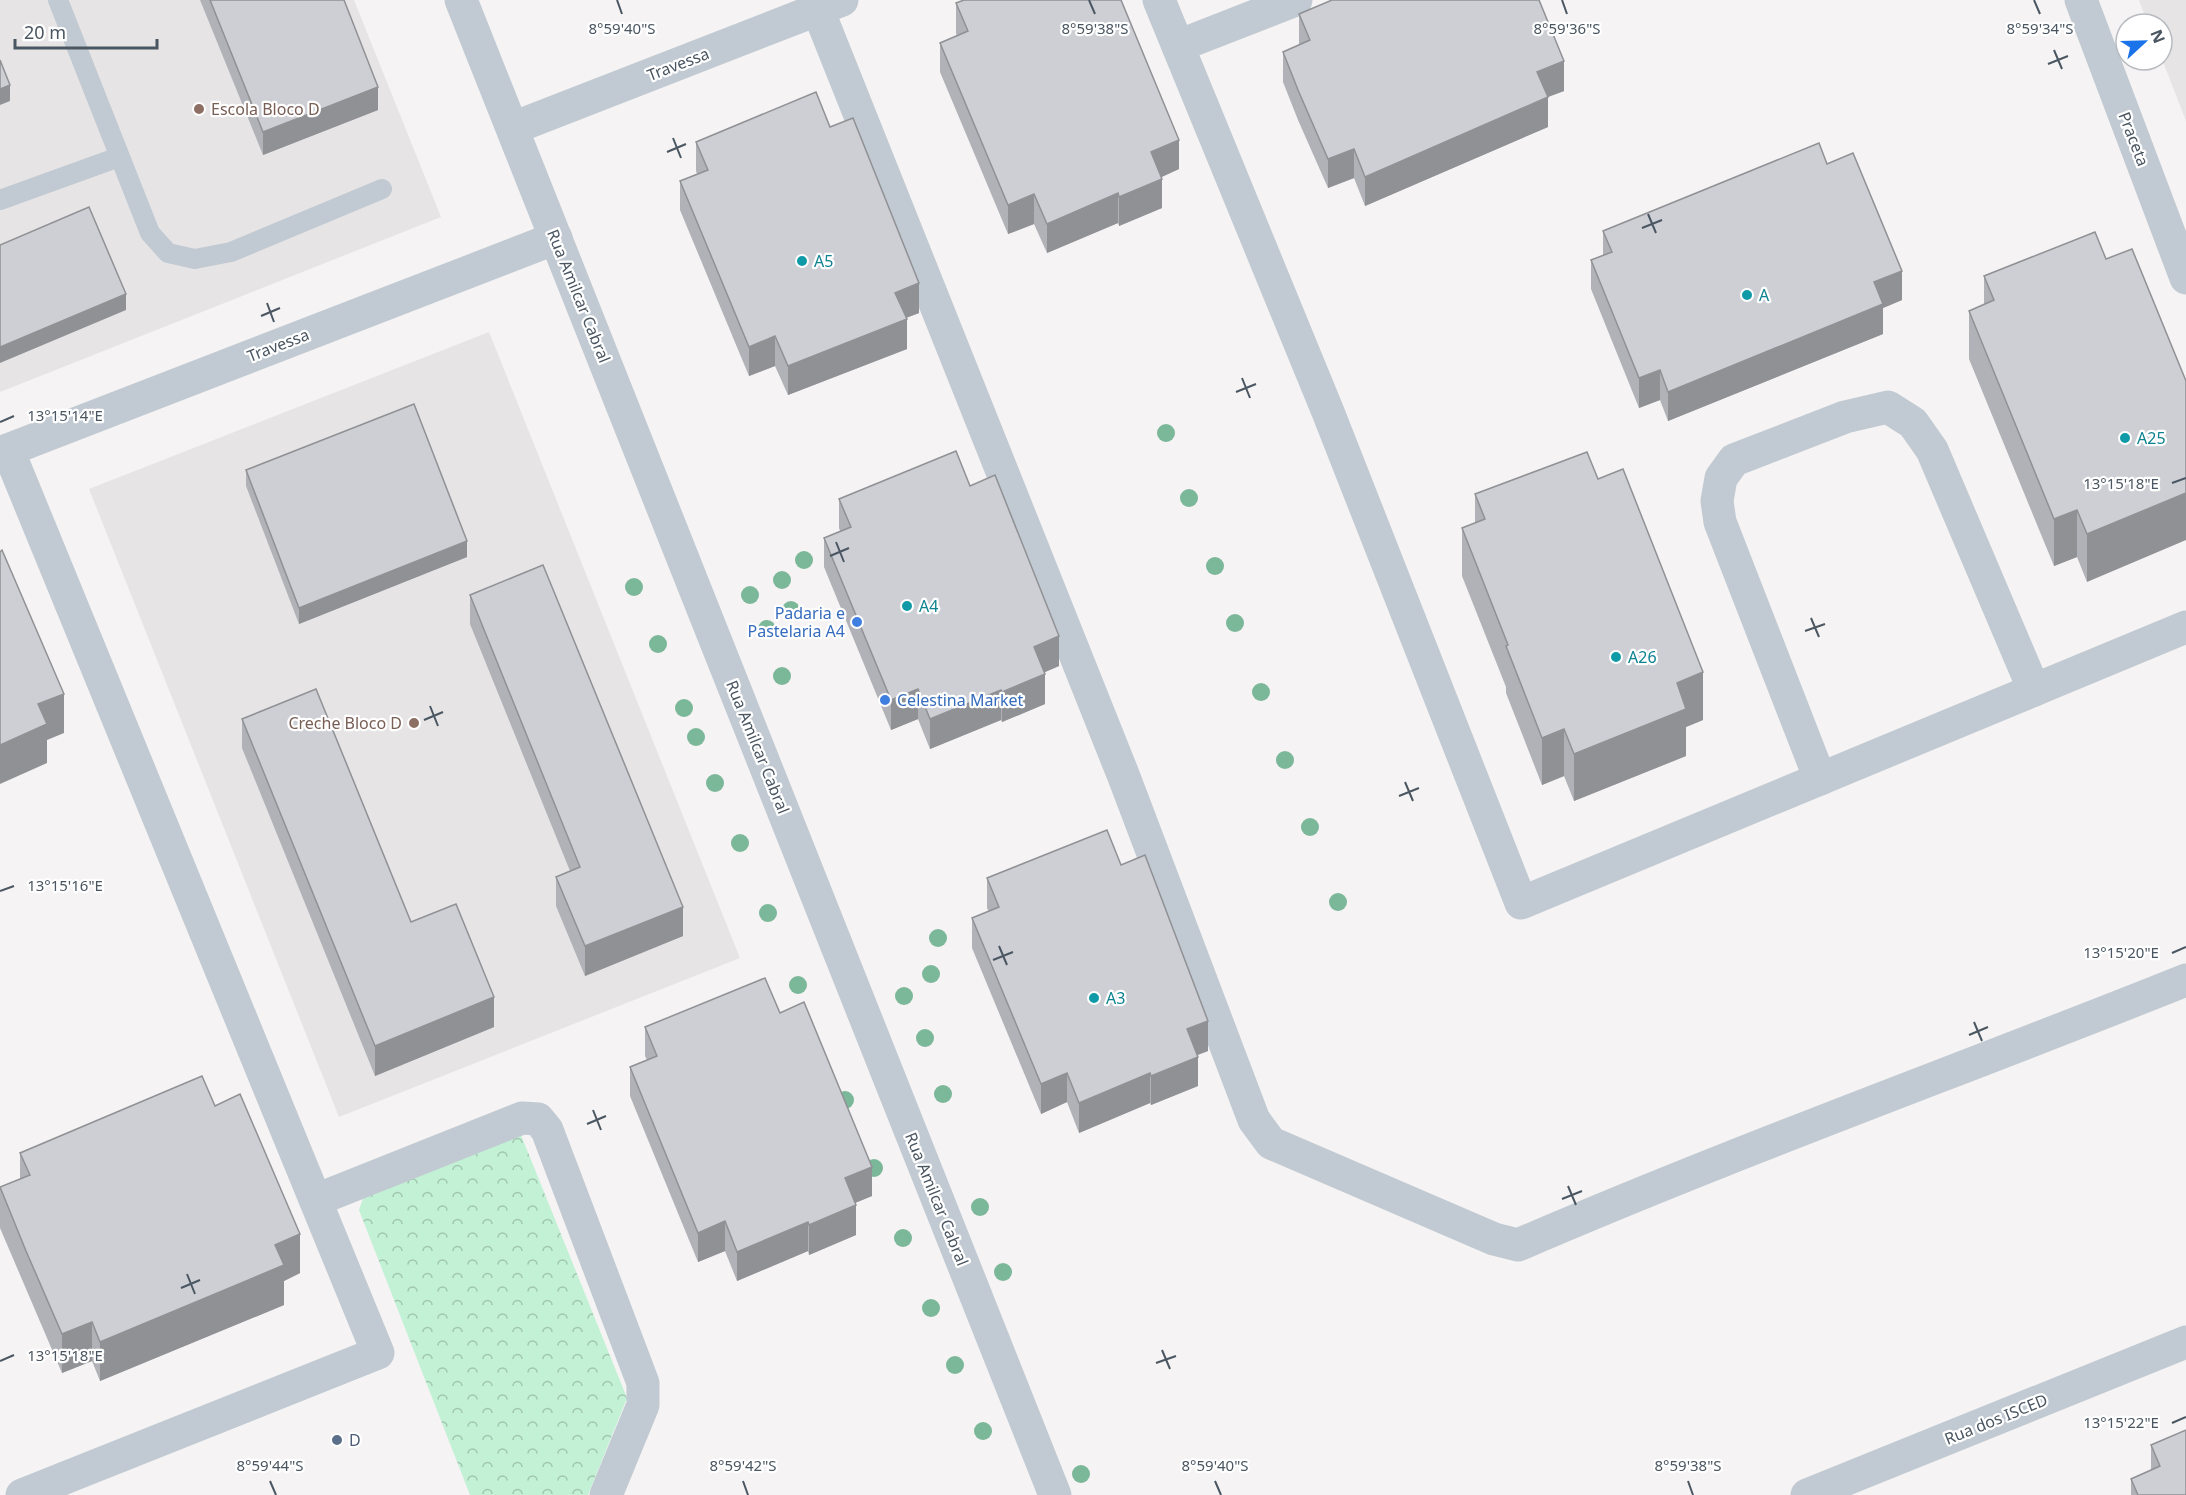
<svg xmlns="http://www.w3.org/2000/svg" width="2186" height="1495" font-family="'Noto Sans',sans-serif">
  <defs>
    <pattern id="park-crowns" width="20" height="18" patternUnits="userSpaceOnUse" patternTransform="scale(1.5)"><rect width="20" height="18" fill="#c3f1d5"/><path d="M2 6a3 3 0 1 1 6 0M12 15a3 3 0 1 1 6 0" fill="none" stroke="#a0c6b0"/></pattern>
  </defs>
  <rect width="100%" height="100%" fill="#f5f3f3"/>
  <!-- education -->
  <g fill="#e6e4e5">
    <polygon points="0,0 354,0 441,217 0,392"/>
    <polygon points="2139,0 2186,0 2186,121 2162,59 2162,24 2148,24"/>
    <polygon points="489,332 740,958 339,1117 89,489"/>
  </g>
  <!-- park -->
  <polygon fill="url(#park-crowns)" points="521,1135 627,1398 588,1495 470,1495 359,1210 365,1193"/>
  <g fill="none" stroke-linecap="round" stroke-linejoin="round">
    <!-- service -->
    <g stroke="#c1cad2" stroke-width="20">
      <polyline points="58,0 150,233 168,253 195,259 231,252 382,189"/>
      <polyline points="0,200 119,157"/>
    </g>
    <!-- minor -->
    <g stroke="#c1cad2" stroke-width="33">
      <polyline points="461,0 1055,1495"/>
      <path d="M814 0 1124 777 1254 1120 1271 1143 1494 1239 1518 1245C1738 1150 1964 1069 2186 980"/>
      <polyline points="1159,0 1328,412 1521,903 2186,627"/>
      <polyline points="2081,0 2186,278"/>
      <polyline points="1178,46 1296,0"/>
      <polyline points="513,128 842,0"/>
      <polyline points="8,450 378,1353 22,1495"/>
      <polyline points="0,453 556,238"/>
      <polyline points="1820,779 1720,522 1717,501 1721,478 1734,460 1845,417 1888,407 1913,423 1932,450 2034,690"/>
      <polyline points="316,1200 522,1118 538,1119 547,1130 643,1383 643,1405 606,1495"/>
      <polyline points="1807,1495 2186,1342"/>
    </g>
  </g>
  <!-- trees -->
  <g fill="#7bb799">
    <circle cx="1166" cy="433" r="9"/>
    <circle cx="1189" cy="498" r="9"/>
    <circle cx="804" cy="560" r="9"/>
    <circle cx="1215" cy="566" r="9"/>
    <circle cx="782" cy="580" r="9"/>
    <circle cx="634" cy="587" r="9"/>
    <circle cx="750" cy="595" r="9"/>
    <circle cx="791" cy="610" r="9"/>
    <circle cx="1235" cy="623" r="9"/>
    <circle cx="767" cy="629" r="9"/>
    <circle cx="658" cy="644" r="9"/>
    <circle cx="782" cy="676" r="9"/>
    <circle cx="1261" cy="692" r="9"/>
    <circle cx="684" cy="708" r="9"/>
    <circle cx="696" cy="737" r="9"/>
    <circle cx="1285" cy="760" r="9"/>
    <circle cx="715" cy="783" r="9"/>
    <circle cx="1310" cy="827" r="9"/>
    <circle cx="740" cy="843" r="9"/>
    <circle cx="1338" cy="902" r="9"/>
    <circle cx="768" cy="913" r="9"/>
    <circle cx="938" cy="938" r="9"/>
    <circle cx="931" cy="974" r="9"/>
    <circle cx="798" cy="985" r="9"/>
    <circle cx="904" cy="996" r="9"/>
    <circle cx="925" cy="1038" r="9"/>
    <circle cx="943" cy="1094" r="9"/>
    <circle cx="845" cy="1100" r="9"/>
    <circle cx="874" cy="1168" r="9"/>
    <circle cx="980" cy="1207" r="9"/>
    <circle cx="903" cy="1238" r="9"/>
    <circle cx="1003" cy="1272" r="9"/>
    <circle cx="931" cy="1308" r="9"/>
    <circle cx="955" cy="1365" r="9"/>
    <circle cx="983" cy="1431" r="9"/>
    <circle cx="1081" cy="1474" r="9"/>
  </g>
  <!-- wall -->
  <g fill="#b0b2b7">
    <polygon points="200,0 344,0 378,110 263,155"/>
    <polygon points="956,3 1179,169 1161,177 1162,208 1119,226 1118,223 1047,253 1034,224 1008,234 940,72 940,43 957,36 956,33"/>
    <polygon points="1299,14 1564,91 1548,97 1548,127 1365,206 1354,178 1328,188 1298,120 1283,82 1283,52 1299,45"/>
    <polygon points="830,127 919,313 906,318 907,349 788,395 775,366 749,376 680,210 680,181 697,174 696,171 696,142"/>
    <polygon points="1827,164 1902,300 1883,308 1883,334 1668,421 1660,400 1639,408 1591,289 1591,260 1603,255 1603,231"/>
    <polygon points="2095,232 2087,582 2077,557 2054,566 1969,359 1969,311 1984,305 1984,276"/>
    <polygon points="246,470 467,557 299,624 246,486"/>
    <polygon points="970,486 1059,666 1044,672 1045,704 1002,722 1001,720 930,749 918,719 891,730 824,567 824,538 840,531 839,528 839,499"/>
    <polygon points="1475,494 1703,720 1686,727 1686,756 1574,801 1564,776 1542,785 1506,693 1506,687 1462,576 1462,528 1475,523"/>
    <polygon points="470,595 683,936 585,976 556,906 556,877 570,871 470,624"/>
    <polygon points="242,719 411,922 494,1027 375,1076 242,748"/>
    <polygon points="1121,865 1208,1051 1197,1055 1198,1086 1151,1105 1150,1103 1079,1133 1067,1102 1041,1114 972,948 972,918 989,912 987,908 987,878"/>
    <polygon points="780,1013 872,1196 855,1203 856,1235 809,1255 808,1251 737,1281 725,1251 698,1262 630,1096 630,1067 647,1060 645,1056 645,1027"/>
    <polygon points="215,1106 300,1273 284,1281 284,1305 100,1381 92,1361 62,1373 0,1228 0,1187 20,1179 20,1153"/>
    <polygon points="2151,1445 2186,1495 2131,1495 2131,1479 2151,1470"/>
  </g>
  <!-- shaded-wall -->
  <g fill="#909195">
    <polygon points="1564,61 1564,91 1537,101 1537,72"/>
    <polygon points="10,85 10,101 0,105 0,89"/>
    <polygon points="378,87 378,110 263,155 263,132"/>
    <polygon points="1548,97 1548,127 1365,206 1365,177"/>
    <polygon points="1179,140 1179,169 1151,182 1151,152"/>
    <polygon points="1354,149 1354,178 1328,188 1328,159"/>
    <polygon points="1162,179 1162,208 1119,226 1119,197"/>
    <polygon points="1118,193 1118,223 1047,253 1047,224"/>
    <polygon points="1034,194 1034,224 1008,234 1008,205"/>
    <polygon points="1902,271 1902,300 1883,308 1883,334 1668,421 1668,392 1874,282"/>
    <polygon points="919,283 919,313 895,322 895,293"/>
    <polygon points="126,294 126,310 0,363 0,347"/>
    <polygon points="907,319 907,349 788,395 788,366"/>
    <polygon points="775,336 775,366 749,376 749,347"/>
    <polygon points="1660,370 1660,400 1639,408 1639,378"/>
    <polygon points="2186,493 2186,540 2087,582 2087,534"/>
    <polygon points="2077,510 2077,557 2054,566 2054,519"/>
    <polygon points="467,541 467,557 299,624 299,608"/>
    <polygon points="1059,636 1059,666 1034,677 1034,647"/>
    <polygon points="1703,672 1703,720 1686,727 1686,756 1574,801 1574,754 1677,683"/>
    <polygon points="1045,674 1045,704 1002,722 1002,692"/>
    <polygon points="918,689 918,719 891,730 891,700"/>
    <polygon points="1001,690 1001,720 930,749 930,719"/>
    <polygon points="64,694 64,733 47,740 47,763 0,784 0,745 38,704"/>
    <polygon points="1564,729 1564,776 1542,785 1542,738"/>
    <polygon points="683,907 683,936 585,976 585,946"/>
    <polygon points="494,997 494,1027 375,1076 375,1046"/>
    <polygon points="1208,1021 1208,1051 1187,1059 1187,1029"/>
    <polygon points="1198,1057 1198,1086 1151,1105 1151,1076"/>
    <polygon points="1067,1073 1067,1102 1041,1114 1041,1084"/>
    <polygon points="1150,1073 1150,1103 1079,1133 1079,1103"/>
    <polygon points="872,1167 872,1196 845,1207 845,1178"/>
    <polygon points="856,1205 856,1235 809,1255 809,1225"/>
    <polygon points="725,1221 725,1251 698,1262 698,1233"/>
    <polygon points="808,1222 808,1251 737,1281 737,1252"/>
    <polygon points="300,1234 300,1273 284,1281 284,1305 100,1381 100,1342 275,1245"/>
    <polygon points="92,1322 92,1361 62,1373 62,1334"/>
  </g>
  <!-- building -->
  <g fill="#cdcfd5" stroke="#909195" stroke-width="1.5">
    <polygon points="210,0 344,0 378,87 263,132"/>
    <polygon points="964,0 1121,0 1179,140 1151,152 1162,179 1119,197 1118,193 1047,224 1034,194 1008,205 940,43 968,31 956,3"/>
    <polygon points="1332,0 1539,0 1564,61 1537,72 1548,97 1365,177 1354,149 1328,159 1298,90 1283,52 1310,40 1299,14"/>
    <polygon points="0,60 10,85 0,89"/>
    <polygon points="816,92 830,127 853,118 919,283 895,293 907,319 788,366 775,336 749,347 680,181 708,170 696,142"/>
    <polygon points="1819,143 1827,164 1853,153 1902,271 1874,282 1883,304 1668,392 1660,370 1639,378 1591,260 1612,252 1603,231"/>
    <polygon points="89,207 126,294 0,347 0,245"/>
    <polygon points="2095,232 2106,259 2132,249 2186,381 2186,493 2087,534 2077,510 2054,519 1969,311 1994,300 1984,276"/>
    <polygon points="414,404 467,541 299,608 246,470"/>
    <polygon points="956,451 970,486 995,475 1059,636 1034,647 1045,674 1002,692 1001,690 930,719 918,689 891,700 824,538 851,527 839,499"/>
    <polygon points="1587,452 1598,479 1623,469 1703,672 1677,683 1686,709 1574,754 1564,729 1542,738 1506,646 1508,645 1462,528 1485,519 1475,494"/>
    <polygon points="2,550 64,694 38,704 47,724 0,745 0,552"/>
    <polygon points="543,565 683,907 585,946 556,877 580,867 470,595"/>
    <polygon points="316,689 411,922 456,904 494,997 375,1046 242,719"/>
    <polygon points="1107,830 1121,865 1145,855 1208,1021 1187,1029 1198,1057 1151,1076 1150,1073 1079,1103 1067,1073 1041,1084 972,918 999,907 987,878"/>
    <polygon points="765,978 780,1013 804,1002 872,1167 845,1178 856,1205 809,1225 808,1222 737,1252 725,1221 698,1233 630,1067 657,1056 645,1027"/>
    <polygon points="202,1076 215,1106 240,1094 300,1234 275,1245 284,1265 100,1342 92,1322 62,1334 26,1251 0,1187 30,1175 20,1153"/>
    <polygon points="2186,1430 2186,1495 2138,1495 2131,1479 2160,1466 2151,1445"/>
  </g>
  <!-- ticks -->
  <path fill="none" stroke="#4a5661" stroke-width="2" d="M617 0 622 14M1089 0 1095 14M1562 0 1567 14M2034 0 2040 14M2054 50 2062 69M2048 64 2068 56M673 138 681 158M667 152 686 144M1648 214 1656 233M1642 228 1662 220M267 303 274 322M261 316 280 308M1242 378 1250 398M1236 392 1256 384M0 422 14 416M2172 483 2186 478M836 542 844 562M830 556 849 548M1811 618 1819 637M1805 631 1825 624M430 706 438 726M424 720 443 712M1405 782 1413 801M1399 796 1419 788M0 891 14 886M999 946 1007 965M2172 953 2186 947M993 960 1013 952M1974 1022 1982 1041M1969 1035 1988 1027M593 1110 601 1130M587 1124 606 1116M1568 1186 1576 1205M1562 1199 1582 1191M187 1274 195 1294M181 1288 200 1280M1162 1350 1170 1369M0 1361 14 1355M1156 1363 1176 1356M2172 1423 2186 1417M270 1481 276 1495M743 1481 748 1495M1215 1481 1221 1495M1688 1481 1693 1495"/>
  <!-- markers -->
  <g fill="#8d6e63" stroke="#fff" stroke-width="2">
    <circle cx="199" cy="109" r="6"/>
    <circle cx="414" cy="723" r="6"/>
  </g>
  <g fill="#0f9aa8" stroke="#fff" stroke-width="2">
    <circle cx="802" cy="261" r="6"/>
    <circle cx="1747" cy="295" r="6"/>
    <circle cx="2125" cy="438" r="6"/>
    <circle cx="907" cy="606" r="6"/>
    <circle cx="1616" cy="657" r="6"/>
    <circle cx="1094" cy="998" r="6"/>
  </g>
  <g fill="#3f7fe0" stroke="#fff" stroke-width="2">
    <circle cx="857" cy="622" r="6"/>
    <circle cx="885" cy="700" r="6"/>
  </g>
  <circle fill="#5c6f8a" stroke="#fff" stroke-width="2" cx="337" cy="1440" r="6"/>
  <g text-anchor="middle" stroke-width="4.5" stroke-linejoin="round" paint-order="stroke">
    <!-- street labels -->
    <g font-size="16" fill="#4a5661" stroke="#fff">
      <text transform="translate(678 64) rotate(-21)" y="6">Travessa</text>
      <text transform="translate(2134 139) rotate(69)" y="6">Praceta</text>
      <text transform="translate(579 296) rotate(68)" y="6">Rua Amilcar Cabral</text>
      <text transform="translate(278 345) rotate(-21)" y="6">Travessa</text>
      <text transform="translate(758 747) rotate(68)" y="6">Rua Amilcar Cabral</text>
      <text transform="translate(937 1199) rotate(68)" y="6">Rua Amilcar Cabral</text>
      <text transform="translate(1996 1419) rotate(-22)" y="6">Rua dos ISCED</text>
    </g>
    <!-- education labels -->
    <g font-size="16" fill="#785e54" stroke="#fff" text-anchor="start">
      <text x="211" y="115">Escola Bloco D</text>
      <text x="402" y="729" text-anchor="end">Creche Bloco D</text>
    </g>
    <!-- culture labels -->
    <g font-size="16" fill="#0d838f" stroke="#fff" text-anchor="start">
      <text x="814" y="267">A5</text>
      <text x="1759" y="301">A</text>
      <text x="2137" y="444">A25</text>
      <text x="919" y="612">A4</text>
      <text x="1628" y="663">A26</text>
      <text x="1106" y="1004">A3</text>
    </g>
    <!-- shop labels -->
    <g font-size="16" fill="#366cbe" stroke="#fff" text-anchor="end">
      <text x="845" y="619">Padaria e<tspan x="845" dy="18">Pastelaria A4</tspan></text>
      <text x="897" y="706" text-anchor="start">Celestina Market</text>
    </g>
    <!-- service labels -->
    <g font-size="16" fill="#4e5e75" stroke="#fff" text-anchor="start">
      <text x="349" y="1446">D</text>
    </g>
  </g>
  <g font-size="15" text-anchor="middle" fill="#4a5661" stroke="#fff" stroke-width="4.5" stroke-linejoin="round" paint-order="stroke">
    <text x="622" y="34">8°59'40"S</text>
    <text x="1095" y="34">8°59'38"S</text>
    <text x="1567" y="34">8°59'36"S</text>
    <text x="2040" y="34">8°59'34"S</text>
    <text x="65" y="421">13°15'14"E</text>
    <text x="2121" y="489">13°15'18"E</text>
    <text x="65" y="891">13°15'16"E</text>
    <text x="2121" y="958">13°15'20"E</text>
    <text x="65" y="1361">13°15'18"E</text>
    <text x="2121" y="1428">13°15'22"E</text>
    <text x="270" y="1471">8°59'44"S</text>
    <text x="743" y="1471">8°59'42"S</text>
    <text x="1215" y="1471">8°59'40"S</text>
    <text x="1688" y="1471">8°59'38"S</text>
  </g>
  <!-- north arrow -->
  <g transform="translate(2144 42) rotate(68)"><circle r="28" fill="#ffffff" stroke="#b7bbc0" stroke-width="1.5"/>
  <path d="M0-4.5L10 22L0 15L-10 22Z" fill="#1a73e8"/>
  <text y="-9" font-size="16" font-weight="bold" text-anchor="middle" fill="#4a5661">N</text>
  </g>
  <!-- scale -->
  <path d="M15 39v9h142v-9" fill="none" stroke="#4a5661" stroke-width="3"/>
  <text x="24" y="39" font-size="18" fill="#4a5661" stroke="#ffffff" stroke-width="4.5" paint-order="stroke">20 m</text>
</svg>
